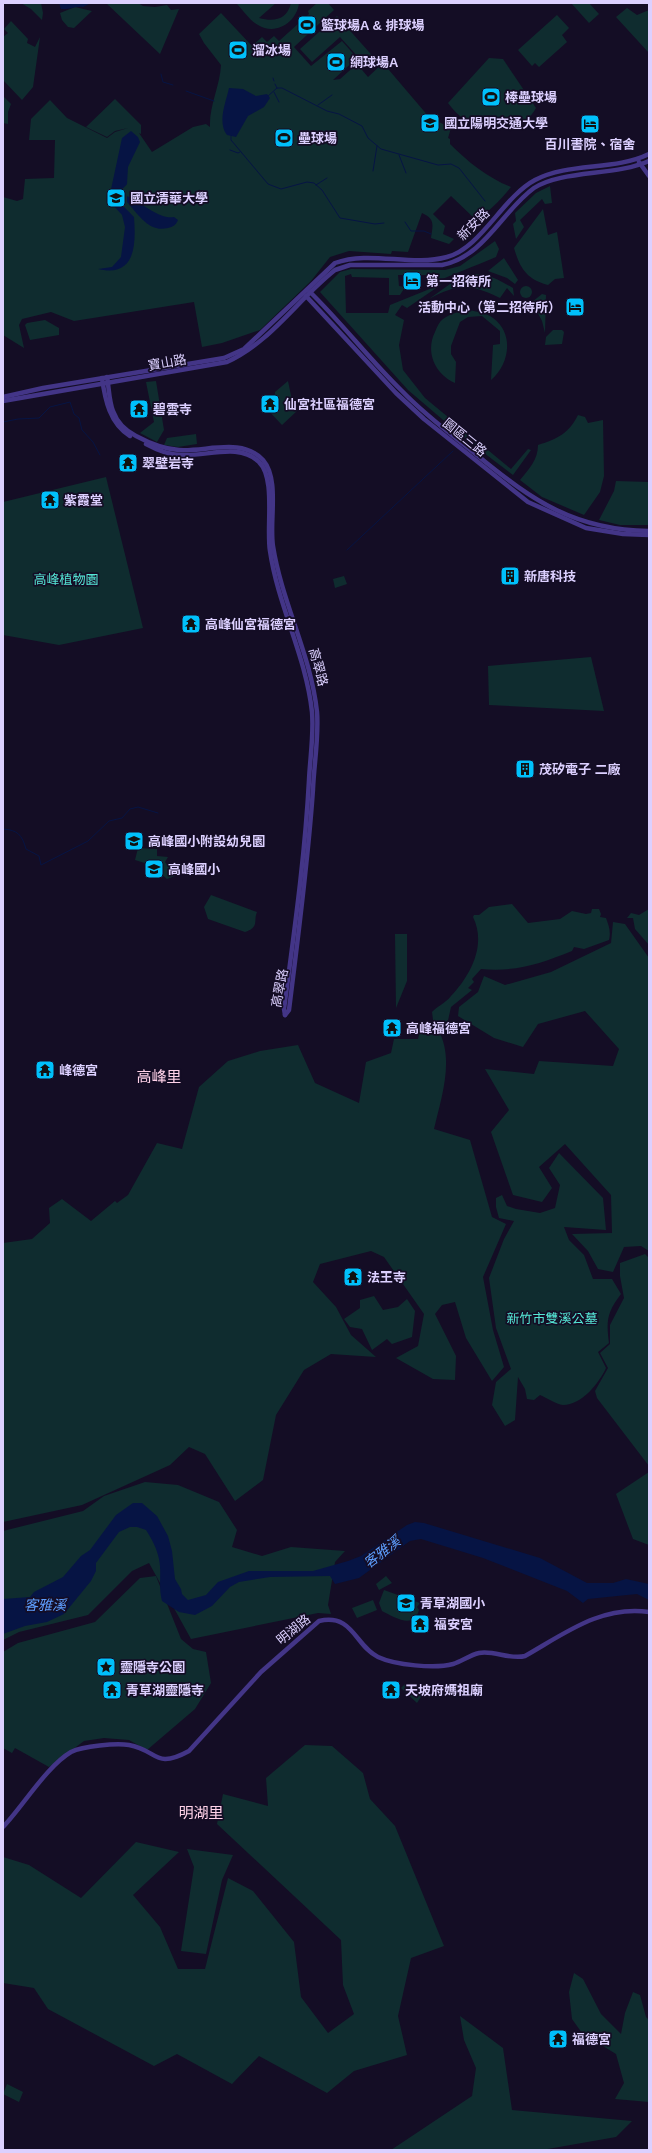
<svg xmlns="http://www.w3.org/2000/svg" width="652" height="2153" font-family="Arial,'Noto Sans TC',sans-serif">
  <rect width="100%" height="100%" fill="#140d25"/>
  <!-- green -->
  <g fill="#0f2c2f">
    <polygon points="21,3 41,3 43,13 42,20 31,9"/>
    <polygon points="106,3 138,3 143,6 155,7 167,5 171,10 179,9 160,54"/>
    <path d="M236 3H276L259 18C274 22 287 20 291 3H299C297 22 276 36 258 25 249 20 243 10 236 3Z"/>
    <path d="M317 3H328L334 10 294 47 311 66 342 41 357 58 333 80 340 79 357 64 368 77 383 63 429 117 451 128 448 138 450 139V144C468 162 488 178 511 187 500 200 490 212 475 219L451 196 433 214 445 226 443 234 454 239 449 244 431 238C433 224 435 219 422 213L408 252 392 251 391 254 349 251 330 257 311 281 260 330 222 343 202 347 194 302 74 321 51 312 22 319 19 325 24 348 3 335V197L17 201 23 199 25 179 54 178 55 140H29L31 119 50 100 67 118 107 138 115 132 128 128 115 131 107 137 86 127 115 99 141 125V134L139 133 152 152 193 127 206 124 210 127C209 106 220 86 221 65L204 43 199 34 221 13 252 46 262 37 267 42 274 36 279 41 309 14 308 11Z"/>
    <polygon points="571,3 589,3 599,14 589,23"/>
    <polygon points="75,7 92,11 74,28 68,27 62,20 60,13"/>
    <polygon points="627,8 637,15 649,10 649,53 616,17"/>
    <polygon points="557,15 569,28 562,35 567,42 539,67 535,63 532,66 518,50"/>
    <polygon points="337,16 377,61 368,68 340,37 312,62 300,49"/>
    <polygon points="11,21 28,39 27,43 35,47 40,37 33,87 22,100 3,80 3,37 8,33 4,29"/>
    <path d="M489 58 503 59 536 108C524 132 486 130 466 120 459 116 453 110 448 103Z"/>
    <polygon points="3,96 11,104 8,112 8,124 3,123"/>
    <polygon points="550,186 552,203 545,204 542,199 520,220 524,227 516,239 513,224 516,221 515,213 536,193"/>
    <path d="M543 209 548 235 557 232 564 278 555 279 548 285C526 279 520 268 514 248Z"/>
    <path d="M495 241 499 249 496 257C474 267 451 274 430 285L428 275H398L399 286 405 287 400 295H389V278L352 277 351 274 345 276 346 313H388L390 305 442 284 407 308 402 305 395 315 404 320 399 345 403 370 425 398 511 469 528 449 531 450 513 475 463 437 408 390 320 292 340 272 351 269 445 270 460 266Z"/>
    <polygon points="504,258 518,280 515,284 507,278 488,271"/>
    <path d="M475 274C489 274 501 281 513 288L514 296 507 288 500 298C471 284 458 283 429 299L450 284Z"/>
    <circle cx="526" cy="292" r="6"/>
    <polygon points="542,294 546,295 545,333 542,321 532,302"/>
    <path d="M470 310C477 312 487 313 493 318 515 334 509 365 491 380L493 345 500 344V331L482 316 468 317 460 322 451 346V354L456 362 455 383C435 374 425 352 435 332 437 327 439 322 443 319 451 313 461 311 470 310Z"/>
    <polygon points="45,320 59,328 59,335 30,340 25,325 27,323"/>
    <polygon points="553,330 562,330 564,332 562,344 545,345 546,337"/>
    <polygon points="156,381 164,430 157,442 140,433 154,422 146,382"/>
    <polygon points="288,381 293,405 298,410 282,425 267,409 274,406 275,392"/>
    <path d="M578 415 585 417 588 423 603 420 604 476 600 492 584 515 542 497 520 480C529 469 538 460 538 445 558 439 569 433 578 415Z"/>
    <polygon points="196,434 197,444 178,447 164,445 167,438"/>
    <polygon points="106,477 143,628 59,645 3,635 3,502"/>
    <polygon points="616,481 649,482 649,525 620,525 599,520 614,491"/>
    <polygon points="344,576 347,584 335,588 333,579"/>
    <polygon points="591,657 604,711 489,705 488,666"/>
    <polygon points="138,848 157,849 157,856 168,857 165,862 168,866 176,869 175,876 167,879 151,865 135,860"/>
    <path d="M211 895 257 912C253 921 260 927 245 932L208 919 204 907Z"/>
    <path d="M512 904 528 923 560 919 572 911 586 914 591 913 592 909H599L601 914 600 917 606 918C609 926 611 932 609 940L584 949 574 947 572 951C539 964 517 972 481 969L472 979 474 982 468 988 472 990 451 1007 447 1025 433 1020 432 1012C437 1006 446 1003 451 996 470 976 487 945 473 917L474 915H479L489 907Z"/>
    <polygon points="649,909 649,945 635,929 633,918 627,918 631,913 639,915"/>
    <polygon points="613,922 625,924 649,958 649,1251 641,1246 624,1247 613,1272 598,1269 588,1251 572,1234 612,1233 611,1195 565,1144 539,1167 552,1188 542,1202 513,1195 491,1132 509,1110 485,1069 534,1074 539,1061 613,1066 619,1049 585,1011 538,1024 523,1047 494,1038 458,1016 459,1007 478,992 484,976 505,985 551,972 611,943"/>
    <polygon points="395,934 407,934 407,981 396,1008"/>
    <path d="M421 1026 438 1030C455 1058 441 1099 434 1129L470 1140 492 1217 506 1224 483 1277 493 1330 504 1367 492 1381 466 1338 455 1302 442 1305 435 1314 456 1356 455 1380 433 1379 396 1358 418 1346 424 1314 384 1257 371 1251 320 1264 313 1282 336 1307 351 1335 376 1357 331 1354 304 1370 276 1415 263 1480 235 1501 205 1454 189 1447 170 1465 82 1505 3 1522V1243L32 1239 50 1223 49 1208 62 1199 91 1221 115 1201 117 1203 128 1195 157 1143 182 1149 199 1087 228 1061 260 1051 298 1045 315 1083 359 1103 366 1062 391 1053 394 1039H418Z"/>
    <path d="M559 1153 603 1198 606 1230 564 1227 569 1240 584 1255 593 1279H612L621 1294C607 1312 606 1321 609 1343L598 1352 606 1368C599 1383 582 1405 563 1405 556 1404 547 1398 540 1395L534 1400 527 1399 525 1389 518 1377 515 1420 505 1426 492 1405 496 1382 511 1369 496 1328 489 1278 504 1239 514 1221 499 1218 496 1207V1198L502 1195 507 1206 516 1209 540 1213 555 1208 560 1185 549 1168Z"/>
    <polygon points="645,1254 649,1258 649,1466 597,1398 595,1391 608,1368 600,1353 610,1344 610,1325 624,1298 620,1276 620,1263"/>
    <polygon points="374,1296 383,1310 398,1307 407,1299 415,1311 412,1337 392,1344 387,1339 372,1350 362,1329 350,1327 344,1319 360,1308 360,1300"/>
    <polygon points="649,1472 649,1545 633,1539 616,1494"/>
    <polygon points="145,1482 178,1485 219,1502 237,1530 232,1547 262,1556 291,1547 345,1551 335,1562 328,1605 331,1614 318,1613 191,1639 149,1563 132,1571 88,1615 19,1632 3,1640 3,1531 83,1511 104,1496"/>
    <polygon points="156,1576 181,1639 193,1649 206,1652 211,1683 195,1709 147,1750 129,1740 104,1738 84,1741 49,1767 15,1748 12,1753 3,1748 3,1652 18,1643 95,1622 140,1578"/>
    <polygon points="386,1576 392,1583 379,1590 376,1584"/>
    <path d="M384 1590 420 1603 417 1607 419 1610C414 1630 394 1617 382 1611L379 1603Z"/>
    <polygon points="373,1600 377,1610 357,1618 352,1608"/>
    <polygon points="405,1684 428,1686 417,1703 401,1688"/>
    <polygon points="305,1745 332,1746 363,1773 370,1799 395,1826 444,1946 411,1958 398,2016 407,2055 354,2071 327,2093 259,2056 232,2084 177,2054 154,2066 48,2009 34,1988 3,1983 3,1857 29,1865 81,1898 136,1842 179,1852 133,1895 160,1927 178,1969 205,1969 228,1878 253,1891 294,1942 301,1997 328,2033 354,2014 343,1985 341,1940 217,1824 223,1794 268,1806 266,1778"/>
    <polygon points="187,1849 233,1855 222,1880 206,1954 181,1951 194,1867"/>
    <polygon points="574,1973 583,1979 601,2014 621,2034 625,2013 633,1992 640,1995 646,2017 649,2020 649,2102 615,2099 624,2083 616,2054 603,2046 587,2040 572,2019 569,1992"/>
    <polygon points="460,2016 503,2048 512,2110 632,2121 616,2137 542,2150 391,2150 472,2096 476,2068 464,2040"/>
    <polygon points="7,2084 23,2092 19,2102 3,2094"/>
  </g>
  <!-- water -->
  <g fill="#061444">
    <path d="M59 3H91L83 7C75 6 69 10 61 9Z"/>
    <path d="M229 88 243 89 256 96 267 94 270 98 264 107 248 116 236 137 227 135C217 122 226 102 229 88Z"/>
    <path d="M131 131 138 137 140 142 128 167 127 184C125 187 120 190 119 193 116 202 129 211 134 217 136 244 136 278 98 269L112 267 121 257 125 227 122 215 113 205 110 194 122 138Z"/>
    <path d="M127 196C141 203 161 220 174 217L178 220C176 225 173 227 168 228 149 233 138 214 127 202Z"/>
    <path d="M133 1503H142L157 1516 168 1536 172 1551 175 1579 181 1589 182 1594 188 1600 206 1595 218 1582 249 1571H313L348 1561 361 1556 407 1525 415 1522 424 1523 540 1558 587 1583H613L626 1579 649 1584V1600L637 1594 588 1599 583 1603 567 1591 483 1558 421 1539 410 1541 359 1578 335 1584 330 1576 270 1577 239 1582 230 1587 212 1606 195 1615 179 1612 162 1601C158 1586 162 1574 159 1559 157 1549 152 1539 146 1530L137 1527H130L119 1532 96 1563V1571L91 1581 64 1614 47 1622 25 1626 3 1634V1599L30 1597 34 1592 63 1577 81 1556 90 1550 116 1515Z"/>
  </g>
  <g fill="none" stroke-linecap="round" stroke-linejoin="round">
    <!-- stream -->
    <g stroke="#061444" stroke-width="1">
      <polyline points="161,74 163,82 173,85"/>
      <polyline points="273,78 274,81"/>
      <polyline points="275,84 277,88"/>
      <polyline points="186,91 214,101"/>
      <polyline points="274,92 279,102"/>
      <polyline points="268,96 277,88 282,88 327,111 339,114 362,126 368,138 381,149 438,165 451,164 459,168 485,201"/>
      <polyline points="318,105 332,95"/>
      <polyline points="231,136 231,140 268,184 281,189 307,182 314,183 322,190 340,218 375,224 384,223"/>
      <polyline points="230,150 238,153 240,152"/>
      <polyline points="399,155 406,173"/>
      <polyline points="373,171 377,146"/>
      <polyline points="316,185 327,178"/>
      <polyline points="405,222 411,231 424,231 431,234"/>
      <polyline points="3,422 18,419 39,418 50,407 70,402 74,414 79,418 82,430 93,442 100,455"/>
      <polyline points="347,550 453,451"/>
      <path d="M3 829C18 830 22 835 26 849L39 856 41 865 88 841 109 821 122 818 130 809 138 807 158 813"/>
    </g>
    <!-- minor -->
    <g stroke="#433587" stroke-width="4.5">
      <polyline points="639,162 649,176"/>
      <path d="M309 291C342 323 369 359 402 391 425 415 452 435 478 456 533 501 575 530 649 531"/>
      <polyline points="306,296 396,393 424,419 528,502 586,528 623,534 649,535"/>
      <path d="M107 377C109 388 109 401 113 411 117 422 126 431 136 436 149 443 163 449 179 450 206 452 242 437 263 460 280 480 269 521 273 546 282 603 311 655 317 712 319 737 314 764 313 789 308 863 298 936 289 1010L285 1015"/>
      <path d="M102 378C105 400 110 424 130 436"/>
      <path d="M3 397 43 388 224 358 244 349 335 263C370 250 411 267 447 257 481 248 503 197 535 180 569 162 614 171 649 154"/>
      <path d="M3 401 227 362C271 342 298 299 335 270L350 265H442C484 257 502 211 534 188 561 170 616 176 649 161"/>
      <path d="M146 444C157 450 168 455 181 455 206 457 239 442 259 462 276 478 266 528 270 551 278 606 306 656 312 712 314 734 310 758 309 780 305 856 294 933 284 1009L285 1015"/>
      <path d="M3 1827C23 1806 47 1766 71 1752 83 1746 116 1743 129 1745 158 1750 154 1770 189 1751L261 1672 319 1621C353 1613 355 1646 378 1657 395 1665 435 1669 453 1664 462 1661 470 1655 479 1653 494 1650 510 1660 525 1656 564 1634 601 1605 649 1612"/>
    </g>
  </g>
  <!-- icons -->
  <defs>
    <symbol id="stadium-square" viewBox="-11 -11 22 22"><rect x="-9" y="-9" width="18" height="18" rx="4" fill="#00c0fb" stroke="#140d25"/><path d="M0-5a6.5 5 0 1 0 0 10a6.5 5 0 1 0 0-10ZM-3.5-1.8h7v3.6h-7Z" fill="#111"/></symbol>
    <symbol id="university-square" viewBox="-11 -11 22 22"><rect x="-9" y="-9" width="18" height="18" rx="4" fill="#00c0fb" stroke="#140d25"/><path d="M0-5L7-2L0 1L-7-2ZM-4 1L0 2.5L4 1V4Q0 6-4 4Z" fill="#111"/></symbol>
    <symbol id="hotel-square" viewBox="-11 -11 22 22"><rect x="-9" y="-9" width="18" height="18" rx="4" fill="#00c0fb" stroke="#140d25"/><path d="M-6-4.5h1.5V1H6V5H4.5V3h-9V5H-6ZM-4 0a1.8 1.8 0 1 1 3.6 0ZM.5 0V-2.5h3Q6-2.5 6 0Z" fill="#111"/></symbol>
    <symbol id="temple-square" viewBox="-11 -11 22 22"><rect x="-9" y="-9" width="18" height="18" rx="4" fill="#00c0fb" stroke="#140d25"/><path d="M0-6L5-2H3V0L6.5 2.5H4V6H1.5V3h-3V6H-4V2.5H-6.5L-3 0V-2H-5Z" fill="#111"/></symbol>
    <symbol id="building-square" viewBox="-11 -11 22 22"><rect x="-9" y="-9" width="18" height="18" rx="4" fill="#00c0fb" stroke="#140d25"/><path d="M-4-6H4V6H1V3H-1V6H-4ZM-2.5-4.3h1.7v1.8h-1.7ZM.8-4.3h1.7v1.8H.8ZM-2.5-1h1.7V.8h-1.7ZM.8-1h1.7V.8H.8Z" fill="#111"/></symbol>
    <symbol id="school-square" viewBox="-11 -11 22 22"><rect x="-9" y="-9" width="18" height="18" rx="4" fill="#00c0fb" stroke="#140d25"/><path d="M0-5L7-2L0 1L-7-2ZM-4 1L0 2.5L4 1V4Q0 6-4 4Z" fill="#111"/></symbol>
    <symbol id="sight-square" viewBox="-11 -11 22 22"><rect x="-9" y="-9" width="18" height="18" rx="4" fill="#00c0fb" stroke="#140d25"/><path d="M0-6L1.8-2.2L6-1.7L2.9 1.2L3.7 5.4L0 3.3L-3.7 5.4L-2.9 1.2L-6-1.7L-1.8-2.2Z" fill="#111"/></symbol>
  </defs>
  <g fill-rule="evenodd">
    <use href="#stadium-square" x="296" y="14" width="22" height="22"/>
    <use href="#stadium-square" x="227" y="39" width="22" height="22"/>
    <use href="#stadium-square" x="325" y="51" width="22" height="22"/>
    <use href="#stadium-square" x="480" y="86" width="22" height="22"/>
    <use href="#university-square" x="419" y="112" width="22" height="22"/>
    <use href="#hotel-square" x="579" y="113" width="22" height="22"/>
    <use href="#stadium-square" x="273" y="127" width="22" height="22"/>
    <use href="#university-square" x="105" y="187" width="22" height="22"/>
    <use href="#hotel-square" x="401" y="270" width="22" height="22"/>
    <use href="#hotel-square" x="564" y="296" width="22" height="22"/>
    <use href="#temple-square" x="259" y="393" width="22" height="22"/>
    <use href="#temple-square" x="128" y="398" width="22" height="22"/>
    <use href="#temple-square" x="117" y="452" width="22" height="22"/>
    <use href="#temple-square" x="39" y="489" width="22" height="22"/>
    <use href="#building-square" x="499" y="565" width="22" height="22"/>
    <use href="#temple-square" x="180" y="613" width="22" height="22"/>
    <use href="#building-square" x="514" y="758" width="22" height="22"/>
    <use href="#school-square" x="123" y="830" width="22" height="22"/>
    <use href="#school-square" x="143" y="858" width="22" height="22"/>
    <use href="#temple-square" x="381" y="1017" width="22" height="22"/>
    <use href="#temple-square" x="34" y="1059" width="22" height="22"/>
    <use href="#temple-square" x="342" y="1266" width="22" height="22"/>
    <use href="#school-square" x="395" y="1592" width="22" height="22"/>
    <use href="#temple-square" x="409" y="1613" width="22" height="22"/>
    <use href="#sight-square" x="95" y="1656" width="22" height="22"/>
    <use href="#temple-square" x="101" y="1679" width="22" height="22"/>
    <use href="#temple-square" x="380" y="1679" width="22" height="22"/>
    <use href="#temple-square" x="547" y="2028" width="22" height="22"/>
  </g>
  <g text-anchor="middle" stroke-width="3.5" stroke-linejoin="round" paint-order="stroke">
    <!-- poi labels -->
    <g font-size="13" font-weight="bold" fill="#dcd0ff" stroke="#140d25" text-anchor="start">
      <text x="321" y="30">籃球場A &amp; 排球場</text>
      <text x="252" y="55">溜冰場</text>
      <text x="350" y="67">網球場A</text>
      <text x="505" y="102">棒壘球場</text>
      <text x="444" y="128">國立陽明交通大學</text>
      <text x="298" y="143">壘球場</text>
      <text x="590" y="149" text-anchor="middle">百川書院、宿舍</text>
      <text x="130" y="203">國立清華大學</text>
      <text x="426" y="286">第一招待所</text>
      <text x="561" y="312" text-anchor="end">活動中心（第二招待所）</text>
      <text x="284" y="409">仙宮社區福德宮</text>
      <text x="153" y="414">碧雲寺</text>
      <text x="142" y="468">翠壁岩寺</text>
      <text x="64" y="505">紫霞堂</text>
      <text x="524" y="581">新唐科技</text>
      <text x="205" y="629">高峰仙宮福德宮</text>
      <text x="539" y="774">茂矽電子 二廠</text>
      <text x="148" y="846">高峰國小附設幼兒園</text>
      <text x="168" y="874">高峰國小</text>
      <text x="406" y="1033">高峰福德宮</text>
      <text x="59" y="1075">峰德宮</text>
      <text x="367" y="1282">法王寺</text>
      <text x="420" y="1608">青草湖國小</text>
      <text x="434" y="1629">福安宮</text>
      <text x="120" y="1672">靈隱寺公園</text>
      <text x="126" y="1695">青草湖靈隱寺</text>
      <text x="405" y="1695">天坡府媽祖廟</text>
      <text x="572" y="2044">福德宮</text>
    </g>
    <!-- street labels -->
    <g font-size="13" fill="#dcd0ff" stroke="#140d25">
      <text transform="translate(473 224) rotate(-45)" y="5">新安路</text>
      <text transform="translate(167 362) rotate(-10)" y="5">寶山路</text>
      <text transform="translate(465 437) rotate(39)" y="5">園區三路</text>
      <text transform="translate(319 667) rotate(75)" y="5">高翠路</text>
      <text transform="translate(279 988) rotate(-79)" y="5">高翠路</text>
      <text transform="translate(293 1629) rotate(-39)" y="5">明湖路</text>
    </g>
    <!-- park labels -->
    <g font-size="13" fill="#55e7d6" stroke="#140d25">
      <text x="66" y="584">高峰植物園</text>
      <text x="552" y="1323">新竹市雙溪公墓</text>
    </g>
    <!-- water labels -->
    <g font-size="14" font-style="italic" fill="#5e9fff" stroke="#140d25">
      <text transform="translate(382 1552) rotate(-38)" y="5">客雅溪</text>
      <text x="45" y="1610">客雅溪</text>
    </g>
    <!-- quarter labels -->
    <g font-size="15" fill="#ffd2e9" stroke="#140d25">
      <text x="159" y="1082">高峰里</text>
      <text x="201" y="1818">明湖里</text>
    </g>
  </g>
  <!-- border -->
  <rect width="652" height="2153" fill="none" stroke="#dcd0ff" stroke-width="8"/>
</svg>
